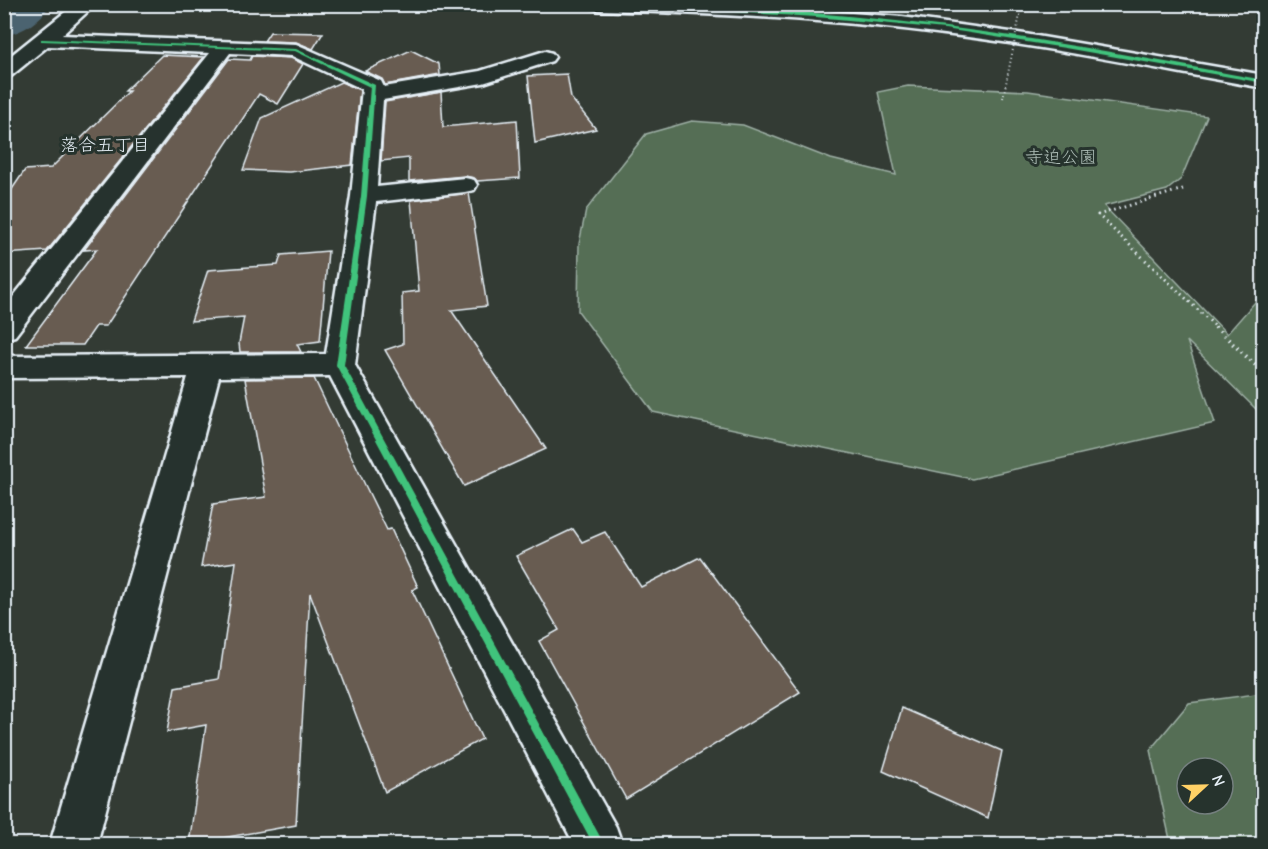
<svg xmlns="http://www.w3.org/2000/svg" width="1268" height="849" font-family="'Comic Neue','Klee One',sans-serif">
  <rect width="100%" height="100%" fill="#333b34"/>
  <filter id="ink" filterUnits="userSpaceOnUse"><feTurbulence type="fractalNoise" baseFrequency=".0167" numOctaves="2"/><feDisplacementMap in="SourceGraphic" scale="12" xChannelSelector="R" yChannelSelector="G"/><feConvolveMatrix kernelMatrix="1 2 1 2 8 2 1 2 1" color-interpolation-filters="sRGB"/></filter>
  <g filter="url(#ink)">
    <!-- green -->
    <g fill="#556e54" stroke="#9eb0a6" stroke-width="1.5" fill-rule="evenodd">
      <polygon points="908,86 1028,91 1207,116 1181,179 1167,190 1104,206 1227,334 1263,293 1263,416 1187,341 1215,423 972,479 653,412 578,311 579,244 586,210 646,134 692,121 743,125 831,159 896,175 878,92"/>
      <path d="M1263 693V844H1171L1150 750 1189 703ZM1187 768H1223V804H1187Z"/>
    </g>
    <g fill="none" stroke-linecap="round" stroke-linejoin="round">
      <!-- river -->
      <path fill="#4c6470" fill-rule="evenodd" d="M4 4H51C39 22 25 31 4 36Z"/>
    </g>
    <!-- building -->
    <g fill="#675c51" stroke="#e8f1f8" stroke-width="1.5">
      <polygon points="270,32 323,33 313,49 296,42 264,41"/>
      <polygon points="411,50 439,64 440,75 385,85 382,79 365,71"/>
      <polygon points="162,55 204,57 47,251 4,254 4,201 25,170 51,168 129,91 125,91"/>
      <polygon points="252,56 291,58 303,64 278,104 259,94 106,326 96,326 83,345 26,345 97,249 84,250 229,59 250,60"/>
      <polygon points="567,74 571,98 596,129 535,143 528,76"/>
      <polygon points="341,82 360,90 352,165 289,172 243,170 262,118"/>
      <polygon points="441,92 443,127 517,120 520,178 477,181 474,178 465,176 409,181 409,158 381,161 385,102"/>
      <polygon points="469,193 487,306 451,310 546,449 464,486 385,350 403,344 402,293 419,291 411,200"/>
      <polygon points="328,251 320,341 297,344 301,352 240,352 239,343 244,317 191,321 208,270 278,265 281,255"/>
      <polygon points="314,378 366,487 387,530 391,529 418,587 412,590 482,739 385,792 310,593 296,825 189,844 206,725 167,732 175,687 219,679 236,562 201,567 213,504 266,497 245,379"/>
      <polygon points="573,529 582,542 605,532 641,587 700,557 800,692 626,799 539,641 559,630 516,556"/>
      <polygon points="902,708 1002,751 988,818 883,771"/>
    </g>
    <g fill="none" stroke-linecap="round" stroke-linejoin="round">
      <defs>
        <polygon id="street" points="75,4 96,4 62,35 296,44 381,81 384,87 480,71 545,51 552,53 555,57 552,61 483,83 383,100 377,187 465,178 474,180 477,185 474,190 465,192 376,202 355,365 616,827 622,844 574,844 330,376 219,377 97,844 50,844 188,377 4,378 4,356 326,354 351,196 362,89 292,56 230,53 15,336 4,339 4,308 210,53 48,46 11,76 4,78 4,61"/>
        <path id="secondary" d="M590 4H738L902 17 1025 34 1264 75V88C1157 69 1051 47 944 34 830 19 714 14 599 10L592 8Z"/>
      </defs>
      <!-- street casing -->
      <use href="#street" stroke="#e8f1f8" stroke-width="5"/>
      <!-- secondary casing -->
      <use href="#secondary" stroke="#e8f1f8" stroke-width="5"/>
      <!-- path-far1 -->
      <polyline stroke="#e8f1f8" stroke-width="3" stroke-dasharray="1.5 4" stroke-linecap="butt" points="1183,189 1098,215 1217,328"/>
      <!-- path -->
      <polyline stroke="#e8f1f8" stroke-width="4" stroke-dasharray="1.5 4.5" stroke-linecap="butt" points="1215,327 1264,373"/>
      <!-- street -->
      <use href="#street" fill="#26332d" fill-rule="evenodd"/>
      <!-- secondary -->
      <use href="#secondary" fill="#26332d" fill-rule="evenodd"/>
      <!-- path-bridge -->
      <polyline stroke="#e8f1f8" stroke-width="2" stroke-dasharray="1 3" stroke-linecap="butt" points="1003,98 1021,10"/>
      <defs>
        <g id="cycleway">
          <path d="M597 4C713 4 831 12 946 27 1052 40 1158 61 1264 80V83L1065 48 945 29 816 17Z"/>
          <polygon points="41,39 296,49 375,85 367,196 344,365 604,844 593,844 336,365 361,196 370,87 295,51 43,41 41,41"/>
        </g>
      </defs>
      <!-- cycleway casing -->
      <use href="#cycleway" stroke="#26332d" stroke-width="3"/>
      <!-- cycleway -->
      <use href="#cycleway" fill="#40c37c" fill-rule="evenodd"/>
    </g>
  </g>
  <g text-anchor="middle" stroke-width="6" stroke-linejoin="round" paint-order="stroke">
    <!-- far-neighbourhood labels -->
    <g font-size="18" fill="#e8f1f8" stroke="#26332d">
      <text x="105" y="151">落合五丁目</text>
    </g>
    <!-- far-park labels -->
    <g font-size="18" fill="#adbdb6" stroke="#26332d">
      <text x="1061" y="163">寺迫公園</text>
    </g>
  </g>
  <!-- margin -->
  <rect width="1268" height="849" fill="none" stroke="#26332d" stroke-width="24"/>
  <rect x="12" y="12" width="1244" height="825" fill="none" stroke="#e8f1f8" stroke-width="2" filter="url(#ink)"/>
  <!-- north arrow -->
  <g transform="translate(1205 786) rotate(68)"><circle r="28" fill="#26332d" stroke="#747f7e" stroke-width="1.5"/>
  <path d="M0-4.5L10 22L0 15L-10 22Z" fill="#ffd166"/>
  <text y="-9" font-size="16" font-weight="bold" text-anchor="middle" fill="#e8f1f8">N</text>
  </g>
</svg>
